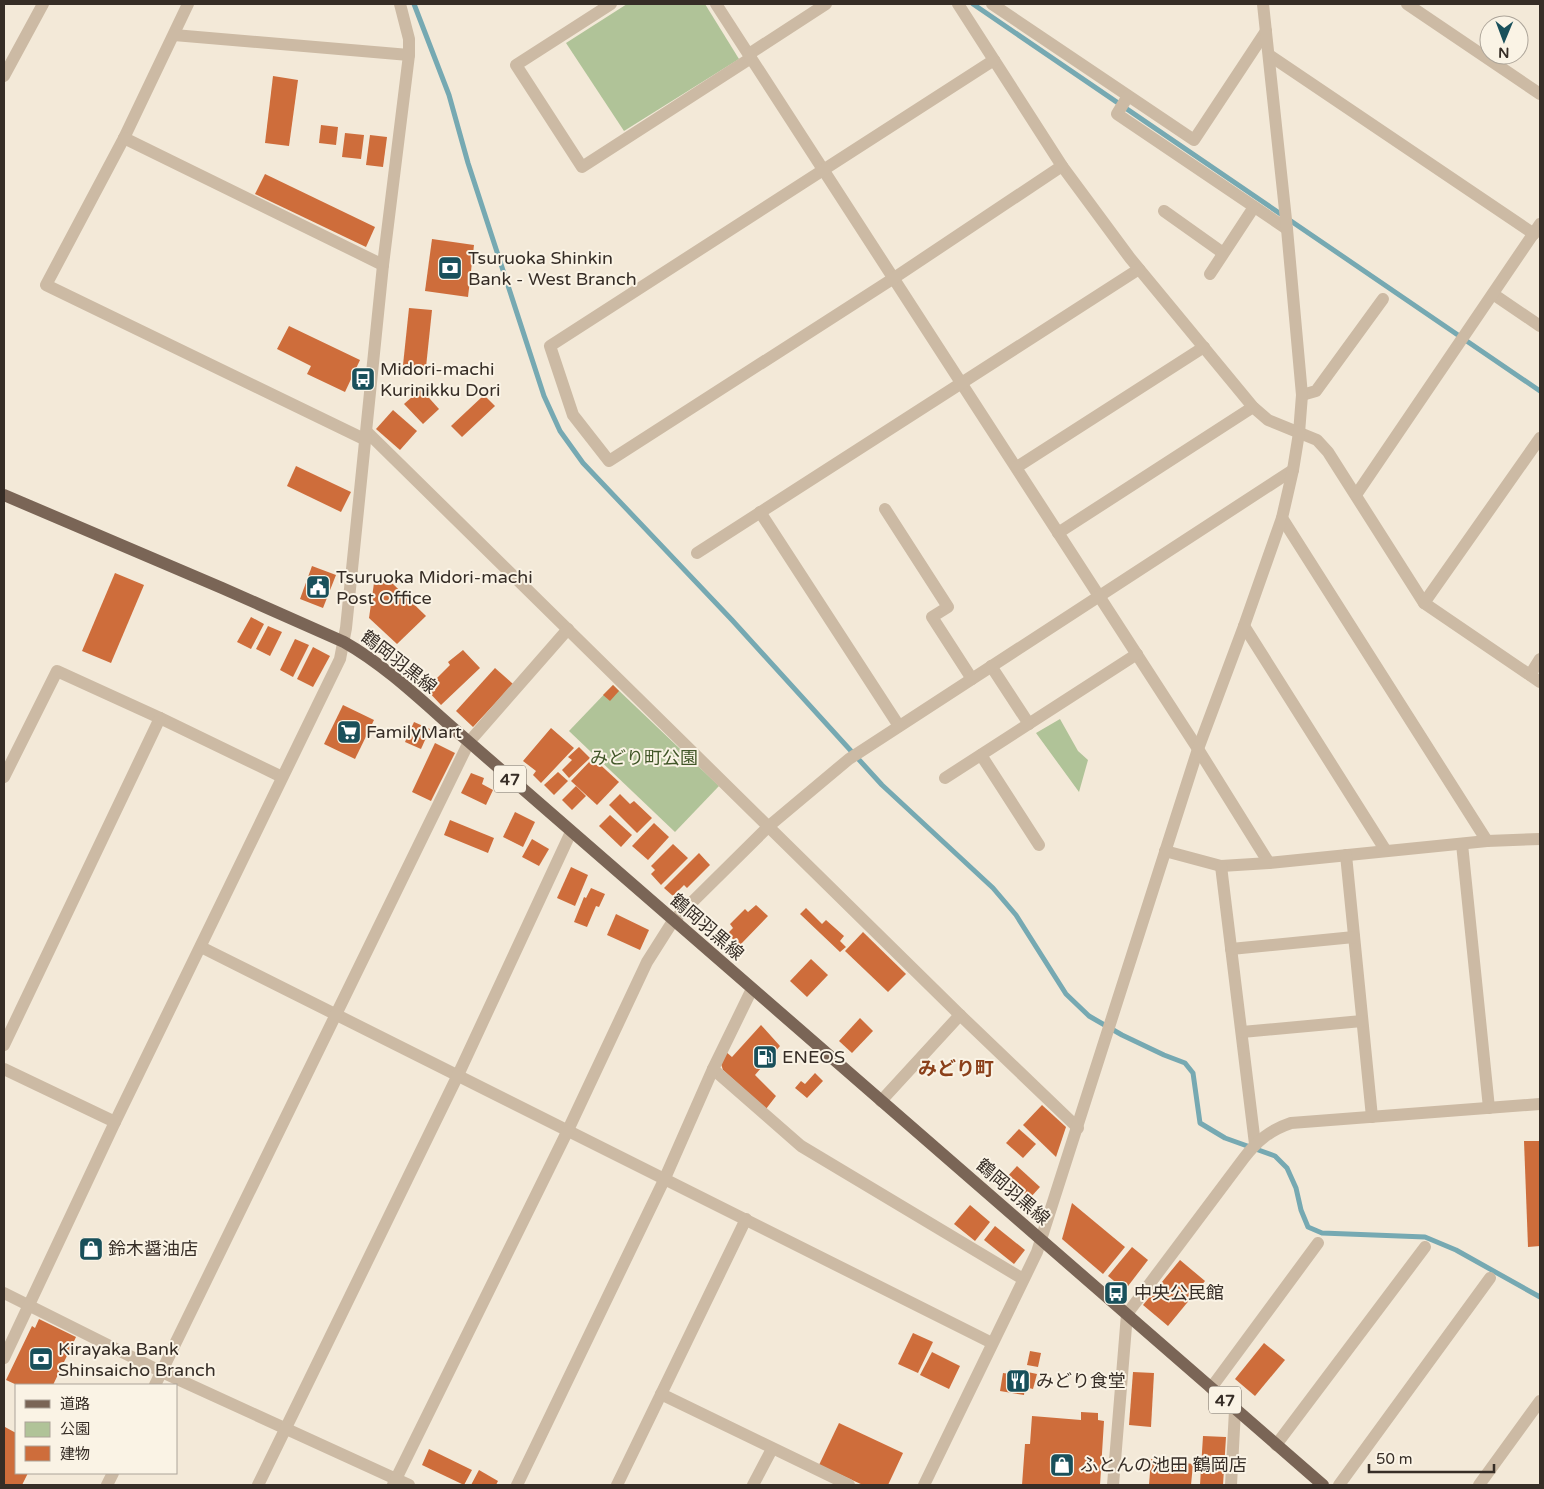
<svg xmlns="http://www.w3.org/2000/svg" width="1544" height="1489" font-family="'Varela Round','Noto Sans JP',sans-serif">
  <rect width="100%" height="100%" fill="#f3e9d8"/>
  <!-- green -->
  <g fill="#b0c398">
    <polygon points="627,4 705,4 739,59 624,131 566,43"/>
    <polygon points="613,685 719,786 675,832 569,731"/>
    <polygon points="1060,719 1078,751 1088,760 1079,792 1036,733"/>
  </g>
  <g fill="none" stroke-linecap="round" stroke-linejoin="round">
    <!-- stream -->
    <g stroke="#76a9b2" stroke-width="5">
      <polyline points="414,4 449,95 468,163 544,396 560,431 583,463 732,620 882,785 993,888 1016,915 1066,994 1089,1016 1122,1035 1164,1055 1185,1063 1193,1073 1200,1123 1225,1138 1275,1156 1287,1168 1296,1188 1301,1210 1308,1227 1322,1233 1425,1237 1456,1250 1540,1297"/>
      <polyline points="973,4 1540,391"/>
    </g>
  </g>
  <!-- building -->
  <g fill="#ce6d3b">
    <polygon points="273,76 298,80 289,146 265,143"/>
    <polygon points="321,125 338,127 336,145 319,143"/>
    <polygon points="345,133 364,135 361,159 342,157"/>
    <polygon points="370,135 387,137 383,167 366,165"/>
    <polygon points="265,174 375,227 366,247 255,194"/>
    <polygon points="432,239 474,245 468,297 425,291"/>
    <polygon points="409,308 432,310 426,367 403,365"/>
    <polygon points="289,326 360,360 345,392 307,374 311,366 277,349"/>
    <polygon points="421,389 439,409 423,424 404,404"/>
    <polygon points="484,395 495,406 462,437 451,426"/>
    <polygon points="393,410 417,431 400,450 376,429"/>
    <polygon points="296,466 351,492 341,512 287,486"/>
    <polygon points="312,566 336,575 323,608 300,599"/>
    <polygon points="115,573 144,585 111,663 82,651"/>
    <polygon points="391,582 426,616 397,644 369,618 374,583"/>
    <polygon points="251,617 264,624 251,649 237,642"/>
    <polygon points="268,626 282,632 270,656 256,649"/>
    <polygon points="295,639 309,645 293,677 280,670"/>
    <polygon points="313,647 330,656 313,687 297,679"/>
    <polygon points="463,650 480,668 441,705 426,689 450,665 448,662"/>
    <polygon points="495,668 513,684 473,727 456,711"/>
    <polygon points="613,685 619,691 610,701 603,695"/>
    <polygon points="343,705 374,720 355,759 324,744"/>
    <polygon points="414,722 430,729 421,749 405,742"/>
    <polygon points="551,728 574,748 541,783 533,775 536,771 523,761"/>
    <polygon points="435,743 455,753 431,801 412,792"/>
    <polygon points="579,747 590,758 569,778 562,770 572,760 568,757"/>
    <polygon points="593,758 619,782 597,805 571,781"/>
    <polygon points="558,772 568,781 554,795 544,785"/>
    <polygon points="471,773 484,778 482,784 493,790 486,805 461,793"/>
    <polygon points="576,786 586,796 572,810 562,800"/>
    <polygon points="620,794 630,804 634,801 652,818 637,833 609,805"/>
    <polygon points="515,812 535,822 523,847 503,837"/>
    <polygon points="610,815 632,835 621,847 599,826"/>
    <polygon points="450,820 494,838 488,853 444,835"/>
    <polygon points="654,823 669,837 648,860 632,846"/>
    <polygon points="532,839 549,849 539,866 522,857"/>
    <polygon points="673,844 688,858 661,885 651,874 655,870 651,866"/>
    <polygon points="699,853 710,865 687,888 684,885 673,896 664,888"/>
    <polygon points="571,867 588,875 575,906 557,898"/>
    <polygon points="591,888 605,894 599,907 596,906 587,927 574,922 584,897 586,898"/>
    <polygon points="756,905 768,916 740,945 727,934 733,928 730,924 745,909 748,912"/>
    <polygon points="806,908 822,924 826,920 844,936 840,941 846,947 840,952 800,914"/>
    <polygon points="616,914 649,930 640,950 607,935"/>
    <polygon points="863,932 906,974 888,992 845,951"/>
    <polygon points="811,959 828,975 807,997 790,981"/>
    <polygon points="860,1018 873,1031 852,1053 839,1041"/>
    <polygon points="761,1025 780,1046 755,1075 776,1096 766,1109 723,1070 720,1061 725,1051 732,1057"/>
    <polygon points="815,1073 823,1081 807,1098 795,1088 801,1081 805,1084"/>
    <polygon points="1042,1105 1066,1127 1056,1157 1023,1125"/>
    <polygon points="1019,1129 1036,1144 1023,1158 1006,1143"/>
    <polygon points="1524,1141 1540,1141 1540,1246 1528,1247"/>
    <polygon points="1017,1166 1040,1187 1030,1198 1006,1178"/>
    <polygon points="1072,1203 1125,1247 1103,1274 1062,1239"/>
    <polygon points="970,1205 990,1222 975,1241 954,1224"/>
    <polygon points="995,1226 1025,1250 1014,1264 984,1240"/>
    <polygon points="1132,1247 1148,1260 1125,1290 1108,1276"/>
    <polygon points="1180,1260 1205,1281 1168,1326 1143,1305"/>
    <polygon points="39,1319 76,1337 53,1385 17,1385 6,1380 32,1326 35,1328"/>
    <polygon points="913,1333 933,1342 918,1373 898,1364"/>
    <polygon points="1264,1343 1285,1360 1255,1396 1235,1379"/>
    <polygon points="1030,1351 1041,1353 1038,1367 1027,1365"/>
    <polygon points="932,1352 960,1366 949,1389 920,1375"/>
    <polygon points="1023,1371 1037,1374 1033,1389 1025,1387 1024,1395 1000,1391 1003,1373 1022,1376"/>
    <polygon points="1133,1372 1154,1373 1151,1427 1129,1425"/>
    <polygon points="1081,1412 1098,1413 1098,1420 1104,1421 1100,1485 1022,1485 1025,1444 1030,1444 1032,1416 1081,1420"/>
    <polygon points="839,1423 903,1453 888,1485 863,1485 819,1465"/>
    <polygon points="5,1427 16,1433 16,1473 28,1473 22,1485 4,1485"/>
    <polygon points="1203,1436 1226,1437 1223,1485 1200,1485"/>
    <polygon points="429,1449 472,1470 464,1485 422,1465"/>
    <polygon points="1151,1459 1193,1464 1191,1485 1149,1485"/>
    <polygon points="479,1470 498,1481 496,1485 471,1485"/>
  </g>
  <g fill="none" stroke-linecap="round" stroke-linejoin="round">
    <!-- minor -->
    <g stroke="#ccbaa4" stroke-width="12">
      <polyline points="188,4 124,138 46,285 366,440"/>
      <polyline points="611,4 516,65 582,167 751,58"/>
      <polyline points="716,4 1198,749 1269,863"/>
      <polyline points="958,4 1062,166 1130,258 1253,407 1268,420 1317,440 1328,452 1424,603 1540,682"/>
      <polyline points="992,4 1194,140 1266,31"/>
      <polyline points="1407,4 1540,94"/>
      <polyline points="174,35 409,55"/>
      <polyline points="749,54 826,4"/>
      <polyline points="1269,55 1534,234"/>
      <polyline points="994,60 550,346 573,415 609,461 894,278 1062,166"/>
      <polyline points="4,76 43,4"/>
      <polyline points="1128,96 1117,114 1287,229"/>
      <polyline points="124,138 383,265"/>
      <polyline points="1164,211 1223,253"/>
      <polyline points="1210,274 1254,207"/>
      <polyline points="1493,294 1540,326"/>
      <polyline points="1302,395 1316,391 1383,299"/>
      <polyline points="367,432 960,1015 1078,1128"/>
      <polyline points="1017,467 1204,347"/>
      <polyline points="1356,495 1540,224"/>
      <polyline points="885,509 948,607 932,617 972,679"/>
      <polyline points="760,512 899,726"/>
      <polyline points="1282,518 1487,841"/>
      <polyline points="1058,533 1253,407"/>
      <polyline points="697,553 1139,269"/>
      <polyline points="1424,603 1540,438"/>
      <polyline points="1244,626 1386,851"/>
      <polyline points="991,666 1029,724"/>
      <polyline points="1530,675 1540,659"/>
      <polyline points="981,755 1039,845"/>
      <polyline points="4,777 57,671 160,718 282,777"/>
      <polyline points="945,778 1137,654"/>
      <polyline points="1462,844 1489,1108"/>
      <polyline points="1165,851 1221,866 1269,863 1487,841 1540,839"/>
      <polyline points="1346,855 1372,1117"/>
      <polyline points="1221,866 1255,1144"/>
      <polyline points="201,947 992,1343"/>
      <polyline points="1231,949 1354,937"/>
      <polyline points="1242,1032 1362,1021"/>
      <polyline points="4,1045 160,718"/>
      <polyline points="4,1069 115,1122"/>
      <polyline points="713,1069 801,1146 1023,1279"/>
      <polyline points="881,1101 960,1015"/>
      <polyline points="4,1293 162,1372 409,1485"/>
      <polyline points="4,1358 115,1122 340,659 346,628 383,265 409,55 409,39 400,4"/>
      <polyline points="155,1385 469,742 568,629"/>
      <polyline points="1211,1388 1318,1243"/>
      <polyline points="661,1394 849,1485"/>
      <polyline points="1276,1445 1425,1247"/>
      <polyline points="107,1485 113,1473"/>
      <polyline points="258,1485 458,1075 571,832"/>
      <polyline points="393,1485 568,1130 647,962 673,921 769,826 849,759 1293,470"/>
      <polyline points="517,1485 665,1178 713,1069 752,989"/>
      <polyline points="617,1485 746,1219"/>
      <polyline points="753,1485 772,1449"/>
      <polyline points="924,1485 1037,1252 1198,749 1244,626 1282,518 1293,470 1299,433 1302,395 1287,229 1263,4"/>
      <path d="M1113 1485 1127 1314 1244 1158C1257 1141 1270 1130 1291 1123L1540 1104"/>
      <polyline points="1231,1485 1235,1410"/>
      <polyline points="1339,1485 1490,1278"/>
      <polyline points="1479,1485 1540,1401"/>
    </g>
    <!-- major -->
    <path stroke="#7a6556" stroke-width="12" d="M4 495 222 588 344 642C390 668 429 708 469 742L1323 1485"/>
  </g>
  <!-- icons -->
  <defs>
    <symbol id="bank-square" viewBox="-11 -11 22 22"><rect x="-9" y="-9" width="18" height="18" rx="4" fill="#19505b" stroke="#faf3e5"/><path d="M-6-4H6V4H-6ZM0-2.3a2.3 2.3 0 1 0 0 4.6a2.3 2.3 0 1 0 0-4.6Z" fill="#fff"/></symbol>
    <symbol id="bus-square" viewBox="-11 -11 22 22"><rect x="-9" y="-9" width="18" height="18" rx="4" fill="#19505b" stroke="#faf3e5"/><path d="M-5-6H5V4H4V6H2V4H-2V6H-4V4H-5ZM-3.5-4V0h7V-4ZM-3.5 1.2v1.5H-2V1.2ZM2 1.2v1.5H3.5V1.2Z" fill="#fff"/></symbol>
    <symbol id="civic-square" viewBox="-11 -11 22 22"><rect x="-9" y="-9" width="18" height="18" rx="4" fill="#19505b" stroke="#faf3e5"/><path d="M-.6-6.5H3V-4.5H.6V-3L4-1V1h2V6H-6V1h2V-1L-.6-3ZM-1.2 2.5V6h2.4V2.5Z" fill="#fff"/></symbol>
    <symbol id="supermarket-square" viewBox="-11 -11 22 22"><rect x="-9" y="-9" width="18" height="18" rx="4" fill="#19505b" stroke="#faf3e5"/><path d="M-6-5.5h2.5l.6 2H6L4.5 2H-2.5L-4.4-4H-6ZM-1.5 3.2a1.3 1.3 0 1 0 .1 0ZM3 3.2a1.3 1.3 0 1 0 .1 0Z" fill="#fff"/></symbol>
    <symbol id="fuel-square" viewBox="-11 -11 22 22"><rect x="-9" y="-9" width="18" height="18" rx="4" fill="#19505b" stroke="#faf3e5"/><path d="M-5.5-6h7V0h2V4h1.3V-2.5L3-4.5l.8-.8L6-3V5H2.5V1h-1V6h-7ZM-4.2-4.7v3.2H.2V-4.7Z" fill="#fff"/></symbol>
    <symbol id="shop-square" viewBox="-11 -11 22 22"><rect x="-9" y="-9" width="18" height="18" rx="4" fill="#19505b" stroke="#faf3e5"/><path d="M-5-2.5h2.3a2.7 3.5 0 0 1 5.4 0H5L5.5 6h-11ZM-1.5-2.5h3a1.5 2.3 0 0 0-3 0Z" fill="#fff"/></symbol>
    <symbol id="restaurant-square" viewBox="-11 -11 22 22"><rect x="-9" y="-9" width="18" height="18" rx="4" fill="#19505b" stroke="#faf3e5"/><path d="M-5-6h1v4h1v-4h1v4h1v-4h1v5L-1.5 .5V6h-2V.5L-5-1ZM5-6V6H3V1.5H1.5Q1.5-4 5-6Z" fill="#fff"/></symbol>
  </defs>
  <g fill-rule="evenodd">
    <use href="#bank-square" x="436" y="254" width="28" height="28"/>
    <use href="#bus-square" x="349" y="365" width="28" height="28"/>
    <use href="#civic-square" x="304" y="573" width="28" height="28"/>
    <use href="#supermarket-square" x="335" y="718" width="28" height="28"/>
    <use href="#fuel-square" x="751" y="1043" width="28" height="28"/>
    <use href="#shop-square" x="77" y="1235" width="28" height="28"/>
    <use href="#bus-square" x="1102" y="1279" width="28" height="28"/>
    <use href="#bank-square" x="27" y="1345" width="28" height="28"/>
    <use href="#restaurant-square" x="1004" y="1367" width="28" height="28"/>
    <use href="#shop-square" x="1048" y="1451" width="28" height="28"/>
  </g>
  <g text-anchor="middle" stroke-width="4" stroke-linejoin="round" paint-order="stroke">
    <!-- shield labels -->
    <g fill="#faf3e5" stroke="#71685f" stroke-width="1">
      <rect x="494" y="765.5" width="32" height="27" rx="4"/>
      <rect x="1209" y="1386.5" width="32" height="27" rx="4"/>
    </g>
    <g font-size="16" font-weight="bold" fill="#362d26">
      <text x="510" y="785">47</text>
      <text x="1225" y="1406">47</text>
    </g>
    <!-- poi labels -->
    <g font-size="18" fill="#362d26" stroke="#faf3e5" text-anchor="start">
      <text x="468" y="264">Tsuruoka Shinkin<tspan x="468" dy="21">Bank - West Branch</tspan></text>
      <text x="380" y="375">Midori-machi<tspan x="380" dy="21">Kurinikku Dori</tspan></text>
      <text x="336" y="583">Tsuruoka Midori-machi<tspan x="336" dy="21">Post Office</tspan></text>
      <text x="366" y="738">FamilyMart</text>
      <text x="782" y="1063">ENEOS</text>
      <text x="108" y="1255">鈴木醤油店</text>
      <text x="1134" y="1299">中央公民館</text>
      <text x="58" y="1355">Kirayaka Bank<tspan x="58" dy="21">Shinsaicho Branch</tspan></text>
      <text x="1036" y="1387">みどり食堂</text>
      <text x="1080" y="1471">ふとんの池田 鶴岡店</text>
    </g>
    <!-- street labels -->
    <g font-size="18" fill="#362d26" stroke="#faf3e5">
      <text transform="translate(399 662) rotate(38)" y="6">鶴岡羽黒線</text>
      <text transform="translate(707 927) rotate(41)" y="6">鶴岡羽黒線</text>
      <text transform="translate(1013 1192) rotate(41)" y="6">鶴岡羽黒線</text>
    </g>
    <!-- park labels -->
    <g font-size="18" fill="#415628" stroke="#faf3e5">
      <text x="644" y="764">みどり町公園</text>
    </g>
    <!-- neighbourhood labels -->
    <g font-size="19" font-weight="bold" fill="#8b401a" stroke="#faf3e5">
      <text x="956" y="1075">みどり町</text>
    </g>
  </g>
  <!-- border -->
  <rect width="1544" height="1489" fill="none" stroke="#362d26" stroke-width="10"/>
  <!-- legend -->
  <rect x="15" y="1384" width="162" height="90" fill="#faf3e5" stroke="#aca499"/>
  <rect x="25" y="1400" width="25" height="8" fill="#7a6556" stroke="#aca499"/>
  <text x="60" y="1409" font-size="15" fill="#362d26">道路</text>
  <rect x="25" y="1422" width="25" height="15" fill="#b0c398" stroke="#aca499"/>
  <text x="60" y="1434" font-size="15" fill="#362d26">公園</text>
  <rect x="25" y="1446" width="25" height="15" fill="#ce6d3b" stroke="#aca499"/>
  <text x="60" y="1459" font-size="15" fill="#362d26">建物</text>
  <!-- north arrow -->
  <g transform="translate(1504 40) rotate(181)"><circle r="24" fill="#faf3e5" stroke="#aca499"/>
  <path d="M0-4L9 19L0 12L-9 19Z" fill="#19505b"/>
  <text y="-8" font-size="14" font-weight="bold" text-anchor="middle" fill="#362d26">N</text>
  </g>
  <!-- scale -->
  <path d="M1369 1464v8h125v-8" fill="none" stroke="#362d26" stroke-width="2.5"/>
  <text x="1376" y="1464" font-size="15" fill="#362d26" stroke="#faf3e5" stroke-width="4" paint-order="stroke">50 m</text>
</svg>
